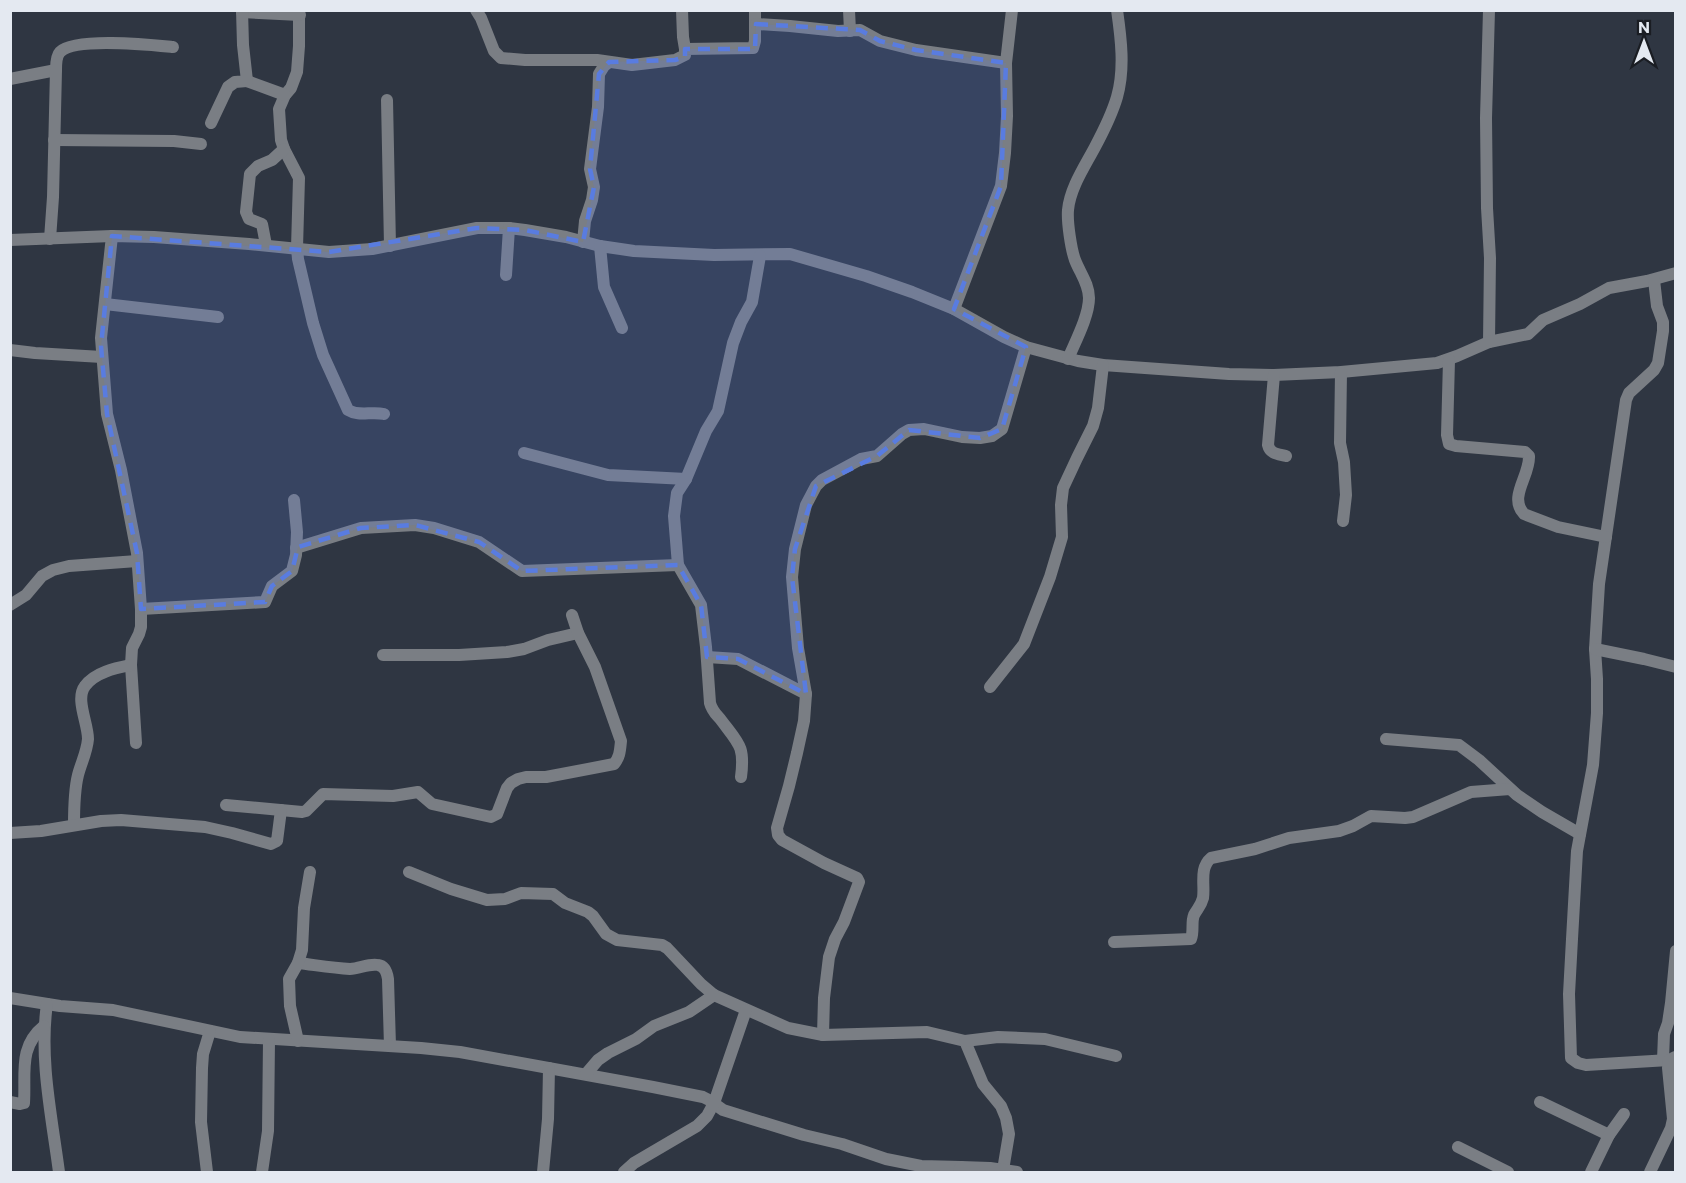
<svg xmlns="http://www.w3.org/2000/svg" width="1686" height="1183" font-family="Commissioner,sans-serif">
  <rect width="100%" height="100%" fill="#2f3642"/>
  <g fill="none" stroke-linecap="round" stroke-linejoin="round">
    <!-- minor -->
    <g stroke="#7a7e84" stroke-width="12">
      <path d="M299 10V46L297 72 291 88 285 95 279 109 281 140 284 149 299 178 297 248 298 259 313 323 323 355 348 410C359 417 371 411 384 414"/>
      <polyline points="476,10 481,18 494,51 501,58 525,60 597,60 632,65 675,60 685,55 685,49 753,48 755,41 755,10"/>
      <polyline points="682,10 683,37 685,49"/>
      <polyline points="849,10 850,31"/>
      <polyline points="1489,10 1486,118 1487,208 1490,258 1489,342"/>
      <polyline points="242,12 300,15"/>
      <polyline points="756,24 790,26 838,31 860,30 880,41 916,50 1006,63"/>
      <polyline points="10,79 56,70"/>
      <polyline points="247,81 285,95"/>
      <polyline points="387,100 390,246"/>
      <polyline points="211,123 228,87 235,82 247,81 243,45 242,10"/>
      <polyline points="54,140 174,141 201,144"/>
      <polyline points="112,236 101,338 107,414 121,470 137,553 141,609 141,627 139,634 132,648 131,665 136,743"/>
      <path d="M50 239 53 197 56 70C56 65 56 56 60 52 75 37 152 45 173 47"/>
      <polyline points="10,240 112,236 154,237 249,244 329,252 372,249 477,228 509,228 525,230 566,237 600,246 634,251 714,255 790,254 866,276 912,292 954,309 1004,337 1026,347 1078,361 1103,365 1229,374 1274,375 1341,372 1437,363 1457,356 1489,342 1528,334 1543,320 1580,304 1609,288 1647,281 1676,273"/>
      <polyline points="583,242 585,221 592,200 594,187 590,169 598,107 599,74 604,66 609,62"/>
      <polyline points="266,245 262,224 249,219 246,212 250,174 258,166 272,160 284,149"/>
      <polyline points="600,246 604,287 622,328"/>
      <polyline points="506,275 509,228"/>
      <polyline points="1654,280 1657,306 1663,322 1663,331 1658,363 1654,370 1629,393 1626,400 1599,584 1595,649 1597,679 1597,713 1593,765 1577,851 1572,939 1569,994 1571,1058 1578,1063 1586,1065 1669,1060"/>
      <polyline points="105,304 218,317"/>
      <polyline points="954,309 1001,186 1005,153 1007,116 1006,63 1012,10"/>
      <polyline points="10,350 35,353 102,357"/>
      <path d="M1068 359C1075 342 1089 316 1089 298 1089 284 1080 273 1075 260 1071 249 1067 222 1068 210 1070 188 1085 166 1095 147 1103 132 1112 114 1117 97 1125 69 1121 38 1117 10"/>
      <path d="M1449 360 1447 435 1449 444 1456 446 1525 452 1529 456C1530 476 1508 497 1524 514L1558 527 1606 537"/>
      <polyline points="1341,372 1340,443 1344,462 1346,495 1343,521"/>
      <path d="M1274 375 1268 445C1270 454 1278 454 1286 456"/>
      <polyline points="524,453 608,475 686,479"/>
      <polyline points="296,548 361,528 415,525 434,528 479,542 522,571 678,565"/>
      <polyline points="10,605 26,595 42,576 53,570 69,566 137,561"/>
      <polyline points="141,609 265,602 272,586 292,571 296,555 297,532 294,500"/>
      <polyline points="1595,649 1644,659 1676,667"/>
      <polyline points="383,655 459,655 507,652 524,649 548,640 578,633"/>
      <polyline points="707,657 738,659 806,694 804,721 797,753 789,786 777,828 778,835 782,840 824,863 857,878 859,882 844,922 835,939 829,957 824,998 823,1035"/>
      <polyline points="990,687 1024,644 1050,577 1062,537 1061,505 1063,488 1077,458 1093,426 1098,408 1103,365"/>
      <polyline points="806,694 798,648 792,577 795,549 806,505 816,486 822,480 861,459 877,456 902,434 909,430 924,429 962,437 980,438 992,436 1002,429 1026,347"/>
      <polyline points="1386,739 1459,745 1479,760 1517,795 1542,812 1580,834"/>
      <path d="M741 777C745 746 739 744 721 720 716 714 712 711 710 703L706 647 701 605 678 565 674 516 677 493 686 479 706 431 718 411 733 343 741 322 752 302 760 256"/>
      <path d="M226 805 302 812 306 811 323 794 393 796 418 792 432 804 491 817 497 814 507 788 511 783 518 779 526 777H546L614 764C620 757 620 750 621 741L595 667 578 633 572 615"/>
      <path d="M74 825C74 809 74 791 78 775 81 763 87 752 88 739 88 723 75 699 85 686 95 672 116 668 131 665"/>
      <polyline points="10,833 41,831 101,821 121,820 205,827 232,833 271,844 277,841 281,810"/>
      <polyline points="409,872 451,889 487,900 505,899 521,893 553,894 565,903 588,912 593,916 606,934 617,940 662,945 667,948 701,984 714,995 788,1028 823,1035 927,1032 965,1041 983,1084 1001,1106 1006,1118 1009,1134 1003,1170"/>
      <path d="M1114 942 1191 939C1194 931 1191 922 1194 915 1197 909 1201 906 1203 898 1205 885 1199 868 1211 858L1255 849 1289 838 1339 831 1353 826 1371 816 1405 818 1413 817 1471 792 1510 789"/>
      <path d="M298 963C315 965 333 968 350 969 359 969 369 963 378 965 385 966 387 972 388 979L390 1046"/>
      <polyline points="10,998 60,1006 113,1010 240,1037 421,1048 460,1052 653,1087 703,1097 709,1100 723,1110 804,1135 842,1144 886,1159 921,1166 961,1167"/>
      <path d="M47 1004C39 1059 52 1118 59 1172"/>
      <polyline points="298,1041 290,1006 289,979 298,963 302,950 304,908 310,872"/>
      <polyline points="965,1041 998,1037 1045,1039 1116,1056"/>
      <polyline points="1663,1060 1664,1034 1668,1023 1671,1003 1676,951"/>
      <polyline points="586,1074 598,1060 608,1053 636,1039 654,1026 689,1012 714,995"/>
      <path d="M10 1102 20 1104 24 1103C26 1073 18 1047 44 1026"/>
      <polyline points="1540,1102 1609,1135"/>
      <polyline points="1458,1147 1508,1172"/>
      <polyline points="207,1172 201,1122 202,1068 203,1054 210,1031"/>
      <polyline points="262,1172 268,1131 269,1040"/>
      <polyline points="543,1172 548,1119 549,1068"/>
      <polyline points="624,1172 634,1163 697,1126 707,1116 714,1103 746,1010"/>
      <polyline points="959,1172 961,1167 990,1168 1017,1172"/>
      <polyline points="1591,1172 1609,1135 1624,1114"/>
      <polyline points="1650,1172 1671,1128 1673,1119 1668,1068 1669,1060 1675,1057"/>
    </g>
  </g>
  <!-- marked area -->
  <path fill="#597ce0" fill-opacity="0.2" stroke="#597ce0" stroke-width="4.5" stroke-dasharray="12 8" stroke-linejoin="round" d="M756 24 860 30 880 41 916 50 1006 63 1001 186 954 309 1026 347 1002 429 980 438 909 430 877 456 816 486 795 549 792 577 806 694 738 659 707 657 701 605 678 565 522 571 479 542 415 525 361 528 298 547 292 571 272 586 265 602 141 609 137 553 107 414 101 346 112 236 329 252 477 228 525 230 583 242 594 187 590 169 599 74 609 62 675 60 685 57V49H755Z"/>
  <!-- border -->
  <rect width="1686" height="1183" fill="none" stroke="#e4e9f1" stroke-width="24"/>
  <!-- north arrow -->
  <g transform="translate(1644 42)" stroke="#1a1d23" stroke-width="4.5" paint-order="stroke">
  <path d="M0-4.5L10 22L0 15L-10 22Z" fill="#e4e9f1"/>
  <text y="-9" font-size="16" font-weight="bold" text-anchor="middle" fill="#e4e9f1">N</text>
  </g>
</svg>
